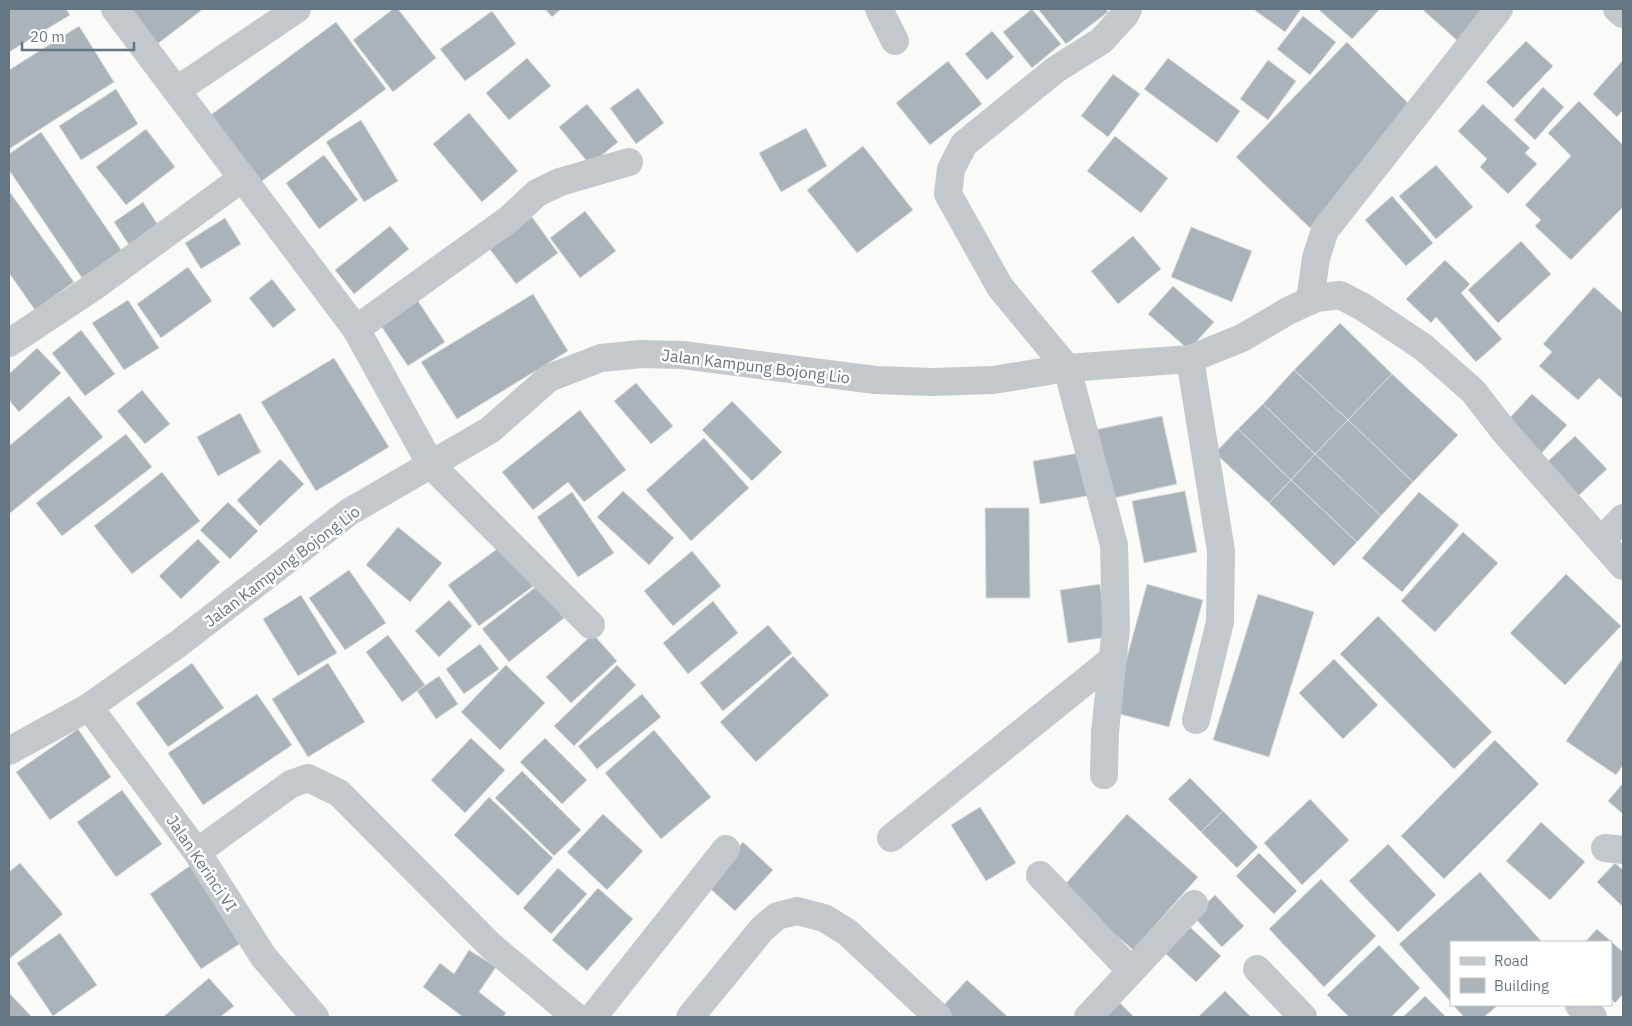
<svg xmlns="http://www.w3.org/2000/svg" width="1632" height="1026" font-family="'IBM Plex Sans',sans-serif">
  <rect width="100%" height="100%" fill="#fafaf8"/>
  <!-- building -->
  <g fill="#aab3b9" stroke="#dcdcda">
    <polygon points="9,9 66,9 70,15 9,52"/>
    <polygon points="128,9 203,9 156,45"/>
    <polygon points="393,9 398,9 436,58 393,92 353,40"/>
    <polygon points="545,9 561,9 552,17"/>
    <polygon points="1032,9 1061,44 1032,68 1003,32"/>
    <polygon points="1038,9 1106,9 1108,12 1066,44"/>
    <polygon points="1253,9 1301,9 1285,32"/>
    <polygon points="1318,9 1380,9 1352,39"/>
    <polygon points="1422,9 1490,9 1460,43"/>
    <polygon points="492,11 516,44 465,81 440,49"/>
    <polygon points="1303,16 1336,42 1310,75 1277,49"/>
    <polygon points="336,22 386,89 258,184 208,117"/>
    <polygon points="79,26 114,82 9,149 9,70"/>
    <polygon points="992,31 1014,57 987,80 965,54"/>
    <polygon points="1526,41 1553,66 1513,108 1486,82"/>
    <polygon points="1347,42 1414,109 1310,228 1236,157"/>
    <polygon points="527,58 551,86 509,120 486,93"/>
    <polygon points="1168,58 1240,111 1217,143 1144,89"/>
    <polygon points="1268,60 1296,81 1268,120 1240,99"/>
    <polygon points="1623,60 1623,110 1617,117 1593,94"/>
    <polygon points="948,61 982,104 930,145 896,103"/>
    <polygon points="1113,74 1140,94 1108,137 1081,116"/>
    <polygon points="1543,87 1564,107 1535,140 1514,120"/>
    <polygon points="638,88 664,123 636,144 610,108"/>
    <polygon points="116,89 138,124 81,160 59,126"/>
    <polygon points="1579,101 1623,145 1623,207 1571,260 1535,226 1541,220 1525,205 1571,156 1548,133"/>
    <polygon points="587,104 618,142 590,165 559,127"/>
    <polygon points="1483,104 1530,148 1525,153 1537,164 1508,194 1480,167 1487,159 1458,131"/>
    <polygon points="469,113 518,171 482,202 433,144"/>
    <polygon points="361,120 398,181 364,202 326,142"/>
    <polygon points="806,128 827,166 781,192 759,153"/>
    <polygon points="146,129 175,167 126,205 96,167"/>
    <polygon points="41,132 122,251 82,278 9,170 9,154"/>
    <polygon points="1115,136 1168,178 1141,213 1087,171"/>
    <polygon points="863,146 913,210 857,253 807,190"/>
    <polygon points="324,155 358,200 319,229 286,183"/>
    <polygon points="1436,165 1473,207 1436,239 1399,196"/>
    <polygon points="9,191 74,282 35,310 9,273"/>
    <polygon points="1392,196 1433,243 1406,266 1365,220"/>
    <polygon points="143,202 158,225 129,245 114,222"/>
    <polygon points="585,211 616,251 580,278 550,238"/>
    <polygon points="532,217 558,253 516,284 489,248"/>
    <polygon points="225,218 241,244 201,269 185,243"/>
    <polygon points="390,226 409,249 354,294 335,270"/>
    <polygon points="1191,227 1252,251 1232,302 1171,277"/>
    <polygon points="1133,236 1161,269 1118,304 1091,271"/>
    <polygon points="1521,241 1551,274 1498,323 1468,290"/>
    <polygon points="1445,260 1470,284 1461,293 1502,339 1476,362 1436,317 1431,323 1406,299"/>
    <polygon points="188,267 212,301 161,338 137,304"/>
    <polygon points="272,279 296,310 273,328 249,298"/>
    <polygon points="1173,286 1214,322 1189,350 1148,314"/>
    <polygon points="1594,287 1623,313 1623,395 1621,398 1599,378 1578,400 1539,366 1552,352 1543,344"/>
    <polygon points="533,294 568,351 457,419 421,362"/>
    <polygon points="414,295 445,342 408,366 377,320"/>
    <polygon points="128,300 159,348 124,370 92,323"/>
    <polygon points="1340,323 1392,374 1348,420 1294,370"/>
    <polygon points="81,330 115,374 85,396 52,353"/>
    <polygon points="37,348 61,373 19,412 9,400 9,374"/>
    <polygon points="334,358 389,447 316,491 261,402"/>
    <polygon points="1294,370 1348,420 1315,454 1263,404"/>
    <polygon points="1392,374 1458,435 1413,482 1348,420"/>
    <polygon points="636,383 673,426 651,444 614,401"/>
    <polygon points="142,390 170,424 145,444 117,411"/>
    <polygon points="1532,394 1567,425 1539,456 1504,424"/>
    <polygon points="69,396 103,437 9,514 9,446"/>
    <polygon points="732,401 782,452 752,481 702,430"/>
    <polygon points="1263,404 1315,454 1291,480 1238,429"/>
    <polygon points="580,410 626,470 584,502 568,482 533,510 502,472"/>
    <polygon points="240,413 261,452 218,476 197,437"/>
    <polygon points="1162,416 1177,484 1109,499 1094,430"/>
    <polygon points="1348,420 1413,482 1381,516 1315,454"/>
    <polygon points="1238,429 1291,480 1269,503 1215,453"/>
    <polygon points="126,434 152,467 62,536 36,503"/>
    <polygon points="1575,436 1607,469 1578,496 1546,463"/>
    <polygon points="704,438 749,488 691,541 646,490"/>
    <polygon points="1085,452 1093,495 1040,504 1033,461"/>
    <polygon points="1315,454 1381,516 1357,542 1291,480"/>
    <polygon points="280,459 304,484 260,526 237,500"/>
    <polygon points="162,472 200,521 132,574 94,526"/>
    <polygon points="1291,480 1357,542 1334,566 1269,503"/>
    <polygon points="623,491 674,538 649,565 597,517"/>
    <polygon points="1185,491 1197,552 1144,563 1132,501"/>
    <polygon points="572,492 614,553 578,577 537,517"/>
    <polygon points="1419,492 1459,525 1402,592 1362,558"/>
    <polygon points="228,502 258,531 230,559 200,530"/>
    <polygon points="985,508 1029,508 1030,598 986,598"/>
    <polygon points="398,527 442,563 410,602 366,565"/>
    <polygon points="1463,532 1498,563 1435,632 1401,601"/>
    <polygon points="198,539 220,562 181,599 159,576"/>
    <polygon points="504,544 535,585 479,626 448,585"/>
    <polygon points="692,551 721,586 673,626 644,591"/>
    <polygon points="349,570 386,623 345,650 309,598"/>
    <polygon points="1566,574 1621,626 1565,685 1510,633"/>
    <polygon points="1100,584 1108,637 1068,643 1060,590"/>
    <polygon points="1147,584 1203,600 1169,727 1112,712"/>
    <polygon points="538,585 564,618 509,662 482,629"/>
    <polygon points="1258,594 1314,612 1269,757 1213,740"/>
    <polygon points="301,595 337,653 298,676 263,619"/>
    <polygon points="449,600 472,626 439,657 415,631"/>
    <polygon points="713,601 738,633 688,674 663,643"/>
    <polygon points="1378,616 1492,732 1454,769 1340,654"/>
    <polygon points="768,625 792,653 723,711 700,683"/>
    <polygon points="593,634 617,661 571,703 546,677"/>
    <polygon points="388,635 425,685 402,702 366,652"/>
    <polygon points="480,644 499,669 464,694 446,669"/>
    <polygon points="793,656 829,695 756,762 720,722"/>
    <polygon points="1623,658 1623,765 1616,775 1566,741"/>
    <polygon points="1334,659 1378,705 1343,739 1299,693"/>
    <polygon points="192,663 224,708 168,747 136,703"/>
    <polygon points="328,663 365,722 308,757 272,699"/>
    <polygon points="506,665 545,703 500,750 461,712"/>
    <polygon points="617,665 636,685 574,746 554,726"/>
    <polygon points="439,676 458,704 436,719 417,691"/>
    <polygon points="257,694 292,745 203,805 168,753"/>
    <polygon points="642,694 661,717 597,769 578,746"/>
    <polygon points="78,729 111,777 50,820 16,772"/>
    <polygon points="654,730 711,797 661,839 605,773"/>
    <polygon points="471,738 505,770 465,813 431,780"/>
    <polygon points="545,738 587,780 562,804 520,762"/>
    <polygon points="1495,740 1539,784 1444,879 1401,836"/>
    <polygon points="522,771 581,830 554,856 495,798"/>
    <polygon points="1190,778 1223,811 1201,832 1168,799"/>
    <polygon points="1623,783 1623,814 1608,801"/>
    <polygon points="122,790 162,844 116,877 77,822"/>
    <polygon points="489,797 553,858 518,896 454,835"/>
    <polygon points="1310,799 1349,840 1302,885 1264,843"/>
    <polygon points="980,807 1016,863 986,881 951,825"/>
    <polygon points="1223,811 1258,847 1237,868 1201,832"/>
    <polygon points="603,814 643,851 607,890 567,852"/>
    <polygon points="1127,814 1198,877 1133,950 1062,888"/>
    <polygon points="1541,822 1585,862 1550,900 1506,861"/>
    <polygon points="743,842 773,870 735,911 705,884"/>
    <polygon points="1388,844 1436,895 1398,932 1349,881"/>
    <polygon points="1259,853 1297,891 1274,914 1236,876"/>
    <polygon points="20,863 63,914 9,959 9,872"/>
    <polygon points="1615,863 1623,870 1623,907 1597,882"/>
    <polygon points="191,865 244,941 201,969 150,894"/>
    <polygon points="558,868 587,894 551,934 523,908"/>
    <polygon points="1480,872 1542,942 1451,942 1451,1002 1399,944"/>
    <polygon points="1321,879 1376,936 1324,987 1269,929"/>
    <polygon points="598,888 633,919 587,971 552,940"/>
    <polygon points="1215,895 1244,926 1222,947 1193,916"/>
    <polygon points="1190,927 1221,956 1196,982 1165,953"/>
    <polygon points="1597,929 1623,952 1623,994 1615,1003 1611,999 1611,942 1585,942"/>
    <polygon points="60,933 97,985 53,1016 17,963"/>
    <polygon points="1379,945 1420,988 1391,1017 1349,1017 1327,995"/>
    <polygon points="469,950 496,967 479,992 506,1013 503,1017 463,1017 423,987 440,963 454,974"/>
    <polygon points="209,978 234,1006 220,1017 163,1017"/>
    <polygon points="967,980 1008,1017 953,1017 942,1007"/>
    <polygon points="1225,991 1251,1017 1198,1017"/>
    <polygon points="9,993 32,1017 9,1017"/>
    <polygon points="1425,996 1446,1017 1403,1017"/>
    <polygon points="1120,1003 1134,1017 1106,1017"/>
    <polygon points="1453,1005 1498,1005 1484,1017 1464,1017"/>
  </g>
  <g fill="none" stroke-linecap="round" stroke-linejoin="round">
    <!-- street -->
    <g stroke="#c3c8cc" stroke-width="28">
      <polyline points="115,9 356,329 431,465 591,625"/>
      <polyline points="879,9 895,41"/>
      <polyline points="1617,9 1623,14"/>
      <polyline points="177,90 297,9"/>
      <polyline points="1310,301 1316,258 1325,230 1499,9"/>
      <polyline points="356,329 509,219 537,193 560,182 629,162"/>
      <polyline points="9,343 95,286 241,179"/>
      <polyline points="1190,359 1221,551 1220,622 1196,720"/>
      <polyline points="1601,541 1623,518"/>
      <polyline points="89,707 197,852 263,956 315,1017"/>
      <polyline points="9,751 89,707 178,644 349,512 490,430 549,378 601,358 641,354 683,355 875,380 932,382 993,380 1067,368 1190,359 1242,338 1288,311 1316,298 1340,295 1363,307 1423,347 1473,391 1504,431 1623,566"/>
      <polyline points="1104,775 1105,732 1116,628 1114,545 1067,368 1000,287 948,194 951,169 964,144 1055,70 1101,41 1125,15 1128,9"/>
      <polyline points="891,838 1113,659"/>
      <polyline points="1605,848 1623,850"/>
      <polyline points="197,852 291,784 308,778 339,793 491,946 576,1017"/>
      <polyline points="1040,875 1131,971"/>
      <polyline points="1257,969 1303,1017"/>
      <polyline points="1579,1005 1593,1017"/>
      <polyline points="593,1017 726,849"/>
      <polyline points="690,1017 762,929 777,916 797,911 824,918 847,932 938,1017"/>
      <polyline points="1088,1017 1194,904"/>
    </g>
  </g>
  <g text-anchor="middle" stroke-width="5" stroke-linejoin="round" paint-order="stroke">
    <!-- street labels -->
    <g font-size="16" fill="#657683" stroke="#fff">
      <text transform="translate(756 366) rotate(7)" y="6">Jalan Kampung Bojong Lio</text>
      <text transform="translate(282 566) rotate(-37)" y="6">Jalan Kampung Bojong Lio</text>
      <text transform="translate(202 863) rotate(56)" y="6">Jalan Kerinci VI</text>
    </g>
  </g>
  <!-- border -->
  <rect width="1632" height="1026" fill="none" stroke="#657683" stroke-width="20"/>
  <!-- legend -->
  <rect x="1450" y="941" width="162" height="65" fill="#ffffff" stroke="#c1c8cd"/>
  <rect x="1460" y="957" width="25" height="8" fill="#c3c8cc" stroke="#c1c8cd"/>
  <text x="1494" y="966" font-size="15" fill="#657683">Road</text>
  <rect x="1460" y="978" width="25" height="15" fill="#aab3b9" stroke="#c1c8cd"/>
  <text x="1494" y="991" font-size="15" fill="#657683">Building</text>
  <!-- scale -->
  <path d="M22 42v8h112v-8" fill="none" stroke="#657683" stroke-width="2.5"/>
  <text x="30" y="42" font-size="15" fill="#657683" stroke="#ffffff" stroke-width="4" paint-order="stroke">20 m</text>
</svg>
